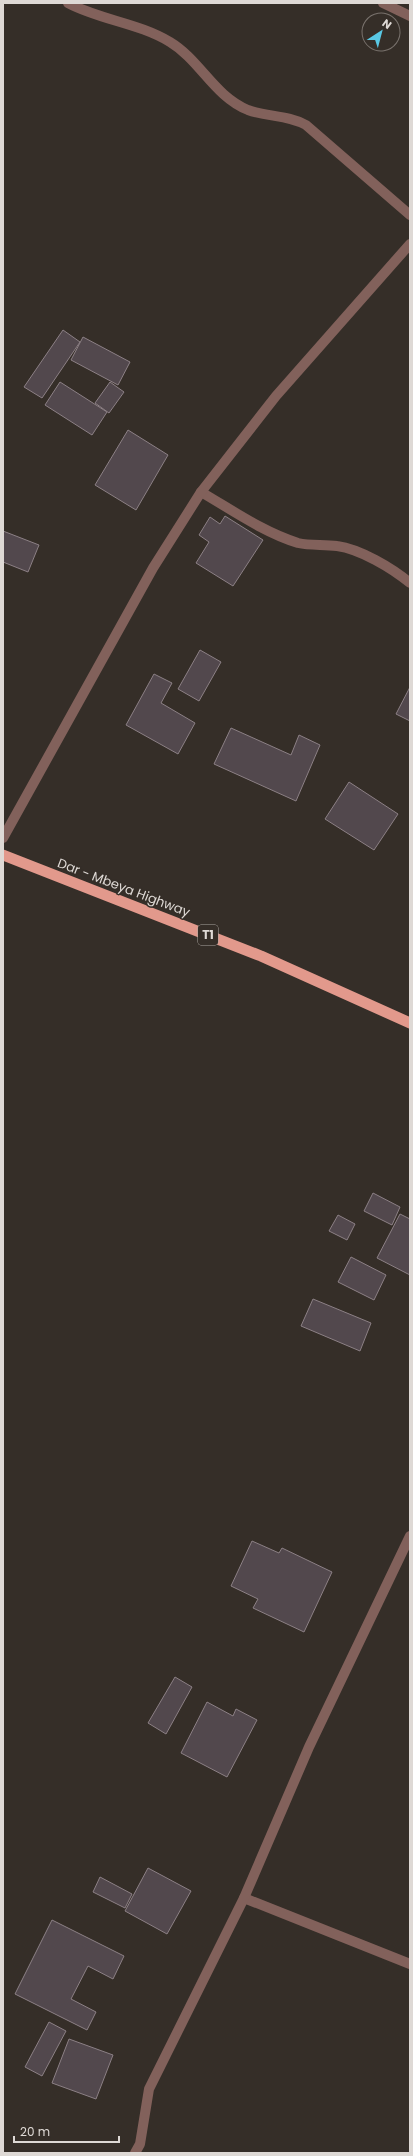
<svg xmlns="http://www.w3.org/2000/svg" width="413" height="2156" font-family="Poppins,sans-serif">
  <rect width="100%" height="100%" fill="#352e28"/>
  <!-- building -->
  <g fill="#52484d" stroke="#8c8085">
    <polygon points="63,330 80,342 42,398 24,387"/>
    <polygon points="83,337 130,362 118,385 71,360"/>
    <polygon points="60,382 107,412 92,435 45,405"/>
    <polygon points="110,382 124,392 109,413 95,403"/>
    <polygon points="128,430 168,455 136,510 95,485"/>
    <polygon points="225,516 263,540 233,586 196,563 209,542 199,535 210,517 220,524"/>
    <polygon points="3,531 39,545 28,572 3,562"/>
    <polygon points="200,650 221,662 199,701 178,689"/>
    <polygon points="154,674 172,683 161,703 195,723 178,754 126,725"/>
    <polygon points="410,687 410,721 396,714"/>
    <polygon points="231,728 291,755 299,735 320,745 296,801 214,764"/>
    <polygon points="349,782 398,814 374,850 325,819"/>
    <polygon points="373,1193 400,1207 392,1225 364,1211"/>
    <polygon points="400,1214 410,1219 410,1275 377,1258"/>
    <polygon points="338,1215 355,1224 347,1240 329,1231"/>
    <polygon points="351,1257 386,1275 374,1300 338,1282"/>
    <polygon points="313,1299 371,1323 360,1351 301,1326"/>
    <polygon points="252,1541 279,1553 282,1548 332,1572 304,1632 253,1608 258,1599 231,1586"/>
    <polygon points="175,1677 192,1687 166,1734 148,1723"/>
    <polygon points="207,1702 233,1716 236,1709 257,1720 227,1777 181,1753"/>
    <polygon points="148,1868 191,1891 167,1934 125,1911"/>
    <polygon points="100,1877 132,1894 125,1908 93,1892"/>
    <polygon points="52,1920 124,1956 113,1979 88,1966 71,1999 96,2012 87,2030 15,1994"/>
    <polygon points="49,2022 66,2031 42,2076 25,2067"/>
    <polygon points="69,2039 113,2055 96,2099 52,2083"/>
  </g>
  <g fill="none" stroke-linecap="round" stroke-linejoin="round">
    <!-- service -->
    <polyline stroke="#82615b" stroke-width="10" points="244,1898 410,1964"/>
    <!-- minor -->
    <g stroke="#82615b" stroke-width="10">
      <path d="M68 3C100 20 139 23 170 42 200 60 214 96 248 110 267 117 288 115 306 125L410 215"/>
      <polyline points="383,3 410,16"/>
      <path d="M201 492C232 510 263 532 298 543 311 546 324 544 337 546 360 549 392 568 410 583"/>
      <polyline points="3,838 153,568 201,492 276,396 410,244"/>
      <polyline points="135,2153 140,2144 149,2089 244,1898 309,1747 410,1536"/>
    </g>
    <!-- trunk -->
    <polyline stroke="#e2998c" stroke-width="11" points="3,855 261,956 410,1023"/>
  </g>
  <g text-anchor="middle" stroke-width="3" stroke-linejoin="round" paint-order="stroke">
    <!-- shield labels -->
    <rect fill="#352e28" stroke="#aba6a1" stroke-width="1" x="198" y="925" width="20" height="20" rx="3"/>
    <g font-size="12" font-weight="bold" fill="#ded9d5">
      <text x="208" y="939">T1</text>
    </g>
    <!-- street labels -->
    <g font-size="13" fill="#ded9d5" stroke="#352e28">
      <text transform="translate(124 887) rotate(21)" y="5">Dar - Mbeya Highway</text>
    </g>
  </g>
  <!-- border -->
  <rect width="413" height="2156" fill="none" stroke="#ded9d5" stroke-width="8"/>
  <!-- north arrow -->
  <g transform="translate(381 32) rotate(36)"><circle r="19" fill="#352e28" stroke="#79726d"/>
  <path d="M0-3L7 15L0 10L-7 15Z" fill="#59c8e4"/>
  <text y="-6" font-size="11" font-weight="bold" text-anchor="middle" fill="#ded9d5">N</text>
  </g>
  <!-- scale -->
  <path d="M14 2136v6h105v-6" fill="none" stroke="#ded9d5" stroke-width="2"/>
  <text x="20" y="2136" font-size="12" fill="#ded9d5" stroke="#352e28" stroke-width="3" paint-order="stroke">20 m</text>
</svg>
